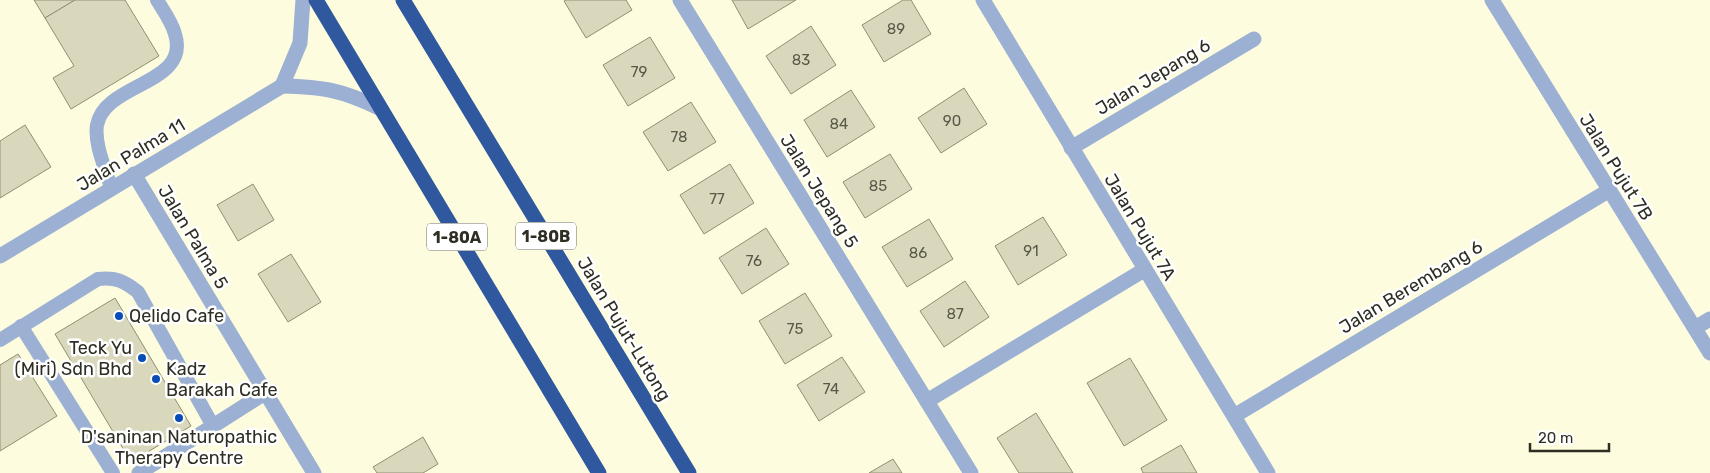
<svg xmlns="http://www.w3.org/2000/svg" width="1710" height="473" font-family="Rubik,sans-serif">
  <rect width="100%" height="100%" fill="#fefcdf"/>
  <!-- building -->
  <g fill="#dad8bc" stroke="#908e74">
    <polygon points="34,0 75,0 45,18"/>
    <polygon points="75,0 125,0 159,56 71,109 53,78 74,66 45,18"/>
    <polygon points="566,0 626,0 632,10 586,38 564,1"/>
    <polygon points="732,0 796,0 748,29"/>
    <polygon points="903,0 911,0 931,34 884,62 862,25"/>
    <polygon points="811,26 836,65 791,94 766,56"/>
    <polygon points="650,37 675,78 628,106 603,65"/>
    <polygon points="964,88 987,124 941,153 918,118"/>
    <polygon points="851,90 875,127 827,157 804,120"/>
    <polygon points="691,102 716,142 668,171 643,132"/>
    <polygon points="25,125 51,167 0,198 0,141"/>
    <polygon points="890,154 912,189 865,218 843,182"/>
    <polygon points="730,164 754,203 704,234 680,195"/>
    <polygon points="253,184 274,220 238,241 217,205"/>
    <polygon points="1043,217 1067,255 1018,285 995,246"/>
    <polygon points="929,219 953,259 907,287 882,247"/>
    <polygon points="766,228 789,264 742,294 719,258"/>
    <polygon points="291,254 321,302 288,322 258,274"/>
    <polygon points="965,281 989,317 944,347 920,311"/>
    <polygon points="805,293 832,336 785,364 759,321"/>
    <polygon points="115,298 191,426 131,462 55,334"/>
    <polygon points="18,354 57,416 0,451 0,365"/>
    <polygon points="842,357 865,392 819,421 797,385"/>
    <polygon points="1130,358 1167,420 1124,446 1087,383"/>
    <polygon points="1036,413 1073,473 1019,473 997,438"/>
    <polygon points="423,437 438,464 423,473 377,473 373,467"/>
    <polygon points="1181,445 1197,473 1143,473 1141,468"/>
    <polygon points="893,459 902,473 869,473"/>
  </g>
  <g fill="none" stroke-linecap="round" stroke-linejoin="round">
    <!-- lane -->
    <g stroke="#9bb0d2" stroke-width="14">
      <path d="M111 188C106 169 94 145 97 125 105 82 191 85 175 34 172 22 163 10 157 0"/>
      <polyline points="21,326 113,473"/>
      <path d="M0 340 98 279C116 277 124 281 138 292L213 426"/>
    </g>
    <!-- street -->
    <g stroke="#9bb0d2" stroke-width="15">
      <polyline points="680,0 971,473"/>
      <polyline points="983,0 1268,473"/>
      <polyline points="1492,0 1710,353"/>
      <path d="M282 86C323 87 342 90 379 108"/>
      <polyline points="282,86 300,43 303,0"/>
      <polyline points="1071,148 1254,39"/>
      <polyline points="134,174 314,473"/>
      <polyline points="0,256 282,86"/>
      <polyline points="1695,328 1710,319"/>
      <polyline points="927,401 1144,270"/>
      <polyline points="1234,416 1608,191"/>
      <polyline points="139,473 265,393"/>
    </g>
    <!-- highway -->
    <g stroke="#2f589e" stroke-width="15">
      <polyline points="316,0 599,473"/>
      <polyline points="403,0 689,473"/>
    </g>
  </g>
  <!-- markers -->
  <g fill="#084db7" stroke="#fff" stroke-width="2">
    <circle cx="119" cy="316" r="5"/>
    <circle cx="142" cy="358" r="5"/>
    <circle cx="156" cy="379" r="5"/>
    <circle cx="179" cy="418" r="5"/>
  </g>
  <g text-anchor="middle" stroke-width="5" stroke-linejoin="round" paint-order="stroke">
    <!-- number labels -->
    <g font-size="15" fill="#5a5849">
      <text x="896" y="34">89</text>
      <text x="801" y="65">83</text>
      <text x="639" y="77">79</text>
      <text x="952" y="126">90</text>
      <text x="839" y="129">84</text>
      <text x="679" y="142">78</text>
      <text x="878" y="191">85</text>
      <text x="717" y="204">77</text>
      <text x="1031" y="256">91</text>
      <text x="918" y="258">86</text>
      <text x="754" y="266">76</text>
      <text x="955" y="319">87</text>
      <text x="795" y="334">75</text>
      <text x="831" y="394">74</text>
    </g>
    <!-- shield labels -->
    <g fill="#fff" stroke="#6d6d65" stroke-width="1">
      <rect x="516" y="222.5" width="60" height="27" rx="4"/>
      <rect x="427" y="223.5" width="60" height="27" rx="4"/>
    </g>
    <g font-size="16" font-weight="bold" fill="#2f2e23">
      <text x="546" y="242">1-80B</text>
      <text x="457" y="243">1-80A</text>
    </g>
    <!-- street labels -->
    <g font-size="18" fill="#2f2e23" stroke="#fff">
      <text transform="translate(1153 77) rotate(-31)" y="6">Jalan Jepang 6</text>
      <text transform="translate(131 155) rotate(-31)" y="6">Jalan Palma 11</text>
      <text transform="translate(1616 167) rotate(58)" y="6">Jalan Pujut 7B</text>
      <text transform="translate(819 191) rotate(58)" y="6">Jalan Jepang 5</text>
      <text transform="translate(1140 227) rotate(59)" y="6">Jalan Pujut 7A</text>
      <text transform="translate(193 237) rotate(59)" y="6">Jalan Palma 5</text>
      <text transform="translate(1411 287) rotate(-31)" y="6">Jalan Berembang 6</text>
      <text transform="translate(624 329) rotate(59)" y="6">Jalan Pujut-Lutong</text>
    </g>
    <!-- poi labels -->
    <g font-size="18" fill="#2f2e23" stroke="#fff" text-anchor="start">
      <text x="129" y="322">Qelido Cafe</text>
      <text x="132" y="354" text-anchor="end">Teck Yu<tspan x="132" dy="21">(Miri) Sdn Bhd</tspan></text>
      <text x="166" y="375">Kadz<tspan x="166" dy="21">Barakah Cafe</tspan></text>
      <text x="179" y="443" text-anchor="middle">D'saninan Naturopathic<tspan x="179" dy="21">Therapy Centre</tspan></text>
    </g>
  </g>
  <!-- scale -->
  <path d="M1530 443v8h79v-8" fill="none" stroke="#2f2e23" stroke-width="2.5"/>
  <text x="1538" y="443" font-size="15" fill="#2f2e23" stroke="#ffffff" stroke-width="4" paint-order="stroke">20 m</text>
</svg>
